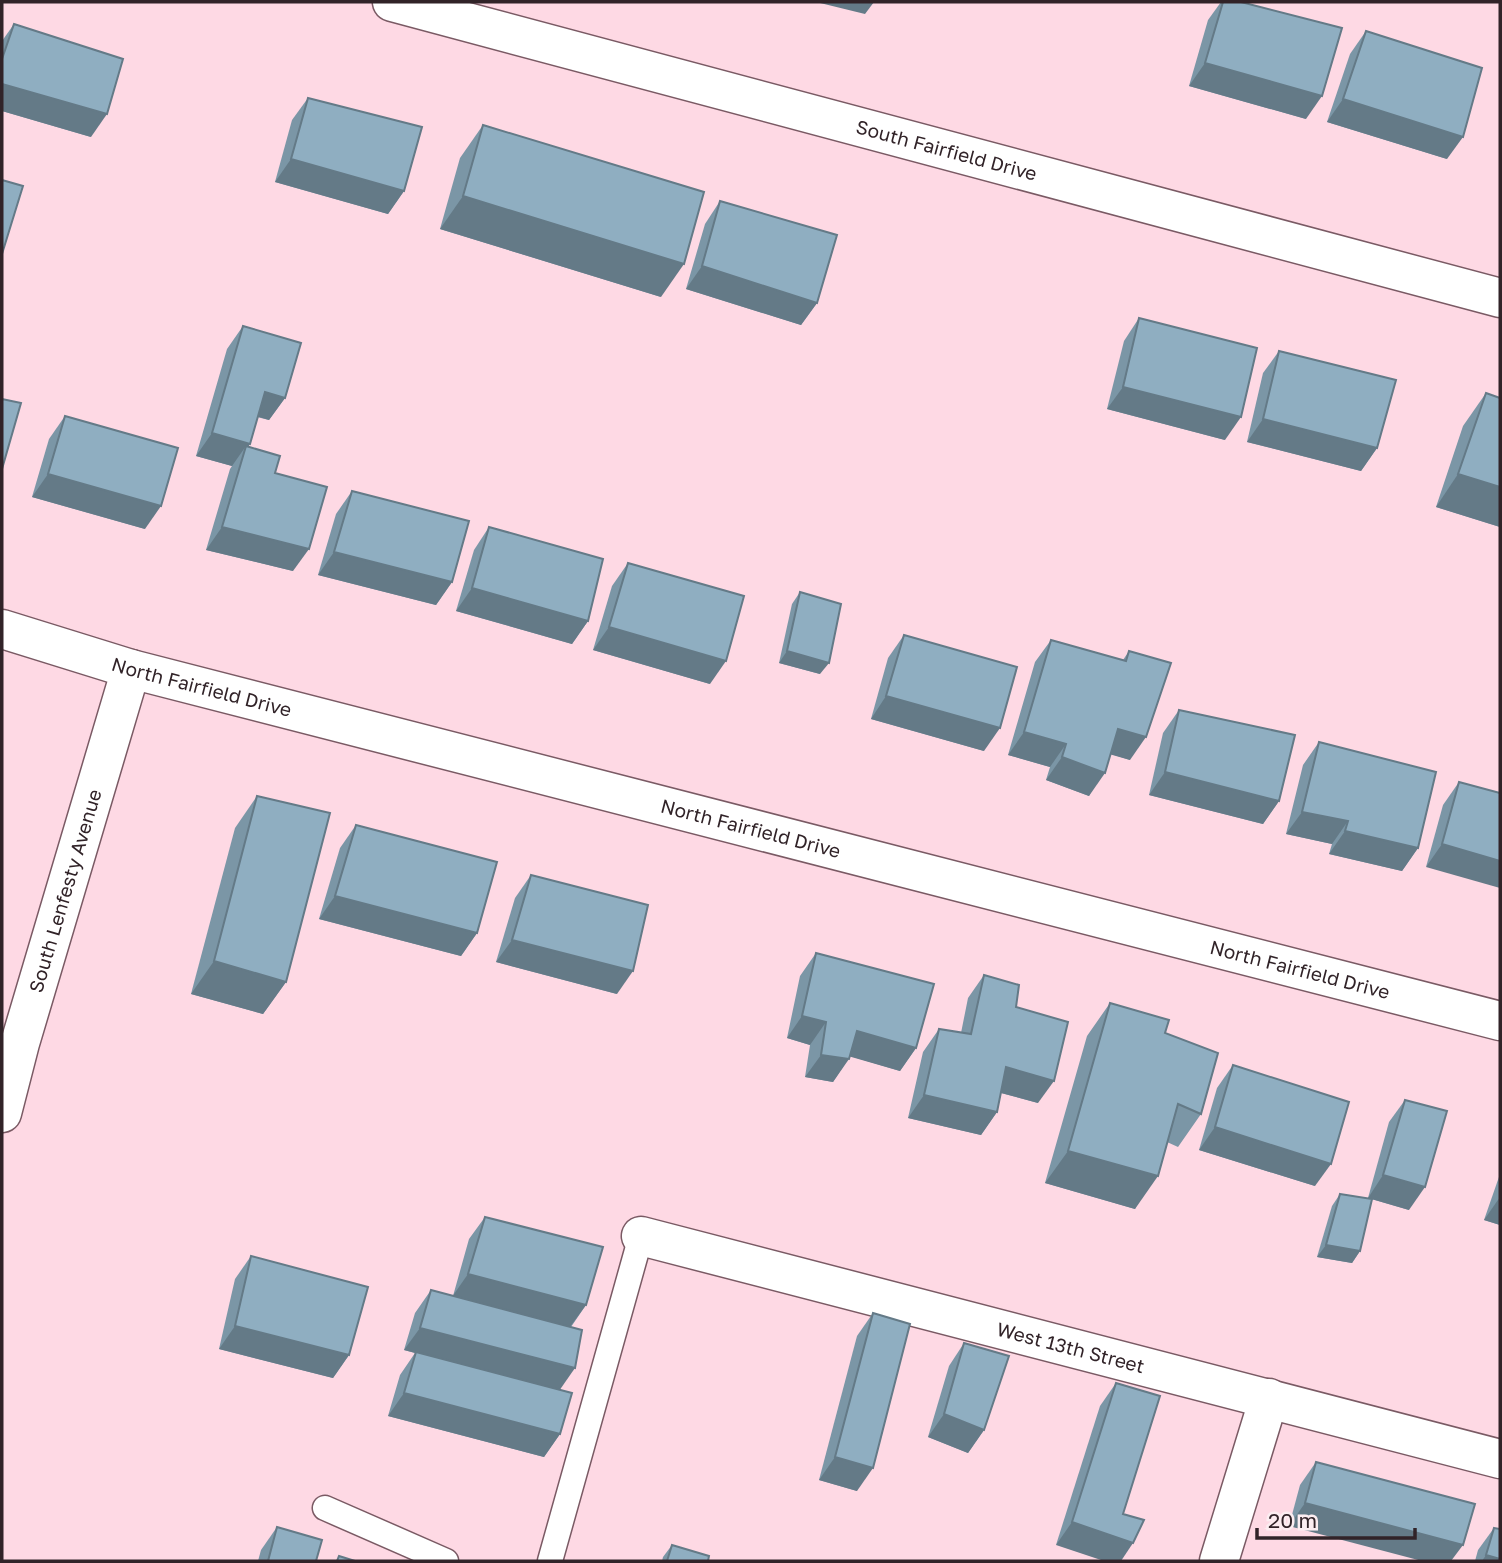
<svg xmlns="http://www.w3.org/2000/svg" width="1502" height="1563" font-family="'Golos Text',sans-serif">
  <rect width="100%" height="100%" fill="#fed9e4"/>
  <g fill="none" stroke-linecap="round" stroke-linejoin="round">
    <defs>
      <g id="service">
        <polyline points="325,1508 446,1561"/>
        <polyline points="550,1561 641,1236"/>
      </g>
      <g id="minor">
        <path id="s1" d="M392 2 1500 298"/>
        <path id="s2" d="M2 629 131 669 1500 1021"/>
        <path id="s3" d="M2 1113 20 1043 131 669"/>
        <path id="s4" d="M641 1236 1500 1459"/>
        <polyline points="1219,1561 1269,1398"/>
      </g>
    </defs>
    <!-- service casing -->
    <use href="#service" stroke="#7a5a64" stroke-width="27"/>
    <!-- minor casing -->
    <use href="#minor" stroke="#7a5a64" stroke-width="41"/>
    <!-- service -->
    <use href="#service" stroke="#fff" stroke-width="24"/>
    <!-- minor -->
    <use href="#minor" stroke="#fff" stroke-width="38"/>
  </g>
  <!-- wall -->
  <g fill="#7b96a6">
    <polygon points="1221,2 1241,2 1306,119 1189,86 1208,20"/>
    <polygon points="14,24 91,137 2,111 2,41"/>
    <polygon points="1366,31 1447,159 1327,122 1350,54"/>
    <polygon points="308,98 404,191 388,214 275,182 292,120"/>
    <polygon points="483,125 661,297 440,229 460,158"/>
    <polygon points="720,201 817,303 801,325 686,289 705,224"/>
    <polygon points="1139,318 1225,440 1107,409 1124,341"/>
    <polygon points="243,326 285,398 269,420 257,417 250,444 248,447 275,473 293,571 206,550 230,469 232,466 196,456 227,349"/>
    <polygon points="1279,351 1377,448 1361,471 1247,442 1263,373"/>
    <polygon points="1486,393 1500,398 1500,527 1436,507 1463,426"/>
    <polygon points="65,416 145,529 32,497 49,439"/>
    <polygon points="352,491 452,582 436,605 318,575 336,514"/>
    <polygon points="489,527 588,621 572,644 456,611 474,550"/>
    <polygon points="628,563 710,684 593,650 612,586"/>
    <polygon points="800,592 820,674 779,663 792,604"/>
    <polygon points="904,635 984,751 871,719 888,658"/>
    <polygon points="1051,640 1123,660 1129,651 1130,760 1111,754 1089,796 1046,780 1050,767 1008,755 1035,662"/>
    <polygon points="1179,710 1279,801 1263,824 1149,795 1163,733"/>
    <polygon points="1319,742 1418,848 1402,871 1329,854 1332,844 1286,834 1303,765"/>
    <polygon points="1459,782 1500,793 1426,867 1443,805"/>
    <polygon points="257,796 286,982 263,1014 191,994 235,828"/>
    <polygon points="356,825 477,933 461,956 319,919 340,848"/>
    <polygon points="531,875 617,994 496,962 515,898"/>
    <polygon points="816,953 916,1048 900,1071 850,1056 833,1082 805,1077 810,1045 787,1038 800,976"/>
    <polygon points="984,975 1016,1007 1038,1103 1001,1093 997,1112 981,1135 908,1118 923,1052 939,1029 961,1033 968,998"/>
    <polygon points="1110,1003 1165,1033 1201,1114 1178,1147 1167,1142 1135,1209 1045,1183 1087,1036"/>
    <polygon points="1233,1065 1315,1186 1199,1150 1217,1088"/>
    <polygon points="1405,1100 1409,1210 1368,1198 1389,1122"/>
    <polygon points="1500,1174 1500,1225 1484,1220"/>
    <polygon points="1340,1194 1360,1251 1352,1263 1317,1257 1332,1206"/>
    <polygon points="485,1217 586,1305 571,1327 560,1390 560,1434 544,1457 388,1416 400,1375 415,1353 404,1350 415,1313 431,1290 453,1296 469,1239"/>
    <polygon points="251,1256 349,1355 333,1378 219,1349 235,1279"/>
    <polygon points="873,1313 857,1491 819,1480 857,1336"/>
    <polygon points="964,1343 984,1430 968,1453 928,1437 949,1366"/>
    <polygon points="1116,1383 1123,1514 1056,1545 1100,1406"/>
    <polygon points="1316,1462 1451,1561 1289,1526 1300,1485"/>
    <polygon points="277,1527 316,1561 258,1561 261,1550"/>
    <polygon points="1494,1528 1500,1561 1475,1561 1478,1550"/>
    <polygon points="672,1545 708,1561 662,1561 663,1557"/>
  </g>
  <!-- shaded-wall -->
  <g fill="#647a87">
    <polygon points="816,2 874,2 865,14"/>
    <polygon points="1205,63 1322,96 1306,119 1189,86"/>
    <polygon points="2,84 107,114 91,137 2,111"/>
    <polygon points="1343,99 1463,137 1447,159 1327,122"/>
    <polygon points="291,159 404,191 388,214 275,182"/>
    <polygon points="463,196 684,264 661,297 440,229"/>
    <polygon points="702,266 817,303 801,325 686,289"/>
    <polygon points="1123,387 1241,417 1225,440 1107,409"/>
    <polygon points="265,392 285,398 269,420 249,414"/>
    <polygon points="1263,419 1377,448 1361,471 1247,442"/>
    <polygon points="212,433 250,444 244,452 246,446 232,466 196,456"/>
    <polygon points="48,474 161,506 145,529 32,497"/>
    <polygon points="1458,474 1500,487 1500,527 1436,507"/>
    <polygon points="222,527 309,549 293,571 206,550"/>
    <polygon points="334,552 452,582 436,605 318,575"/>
    <polygon points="472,588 588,621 572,644 456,611"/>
    <polygon points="609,627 726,661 710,684 593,650"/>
    <polygon points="787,651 829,663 820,674 779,663"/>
    <polygon points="886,696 1000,728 984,751 871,719"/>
    <polygon points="1118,729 1146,737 1130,760 1102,752"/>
    <polygon points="1024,732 1066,744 1050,767 1008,755"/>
    <polygon points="1062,757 1105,773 1089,796 1046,780"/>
    <polygon points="1165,772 1279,801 1263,824 1149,795"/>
    <polygon points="1302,812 1348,821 1332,844 1286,834"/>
    <polygon points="1345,831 1418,848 1402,871 1329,854"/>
    <polygon points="1442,844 1500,861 1500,888 1426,867"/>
    <polygon points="335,896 477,933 461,956 319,919"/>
    <polygon points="512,940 633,971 617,994 496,962"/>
    <polygon points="214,961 286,982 263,1014 191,994"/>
    <polygon points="802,1016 826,1022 810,1045 787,1038"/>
    <polygon points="857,1031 916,1048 900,1071 841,1054"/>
    <polygon points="821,1055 849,1059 833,1082 805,1077"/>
    <polygon points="1006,1067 1054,1081 1038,1103 990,1090"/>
    <polygon points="924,1095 997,1112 981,1135 908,1118"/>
    <polygon points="1215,1127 1331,1164 1315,1186 1199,1150"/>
    <polygon points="1068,1151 1158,1176 1135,1209 1045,1183"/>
    <polygon points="1383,1175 1425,1187 1409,1210 1368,1198"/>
    <polygon points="1500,1197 1500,1225 1484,1220"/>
    <polygon points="1326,1245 1360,1251 1352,1263 1317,1257"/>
    <polygon points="468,1274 586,1305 570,1327 452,1297"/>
    <polygon points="235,1326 349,1355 333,1378 219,1349"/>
    <polygon points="420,1328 575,1368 559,1391 404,1350"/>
    <polygon points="404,1393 560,1434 544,1457 388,1416"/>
    <polygon points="944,1414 984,1430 968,1453 928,1437"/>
    <polygon points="835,1457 873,1468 857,1491 819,1480"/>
    <polygon points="1305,1503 1463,1545 1451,1561 1422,1561 1289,1526"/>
    <polygon points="1072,1522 1133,1543 1121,1561 1104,1561 1056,1545"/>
    <polygon points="1486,1555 1500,1559 1500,1561 1482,1561"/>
  </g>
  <!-- building -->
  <g fill="#8faec1" stroke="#647a87" stroke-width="2">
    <polygon points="1223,2 1241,2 1342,28 1322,96 1205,63"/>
    <polygon points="14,24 123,59 107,114 2,84 2,59"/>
    <polygon points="1366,31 1482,68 1463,137 1343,99"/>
    <polygon points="308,98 422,127 404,191 291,159"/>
    <polygon points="483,125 704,192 684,264 463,196"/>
    <polygon points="2,180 23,186 2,254"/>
    <polygon points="720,201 837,235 817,303 702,266"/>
    <polygon points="1139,318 1257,348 1241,417 1123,387"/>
    <polygon points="243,326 301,343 285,398 265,392 250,444 212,433"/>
    <polygon points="1279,351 1396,380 1377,448 1263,419"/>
    <polygon points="1486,393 1500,398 1500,487 1458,474"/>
    <polygon points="2,399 21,403 2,469"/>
    <polygon points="65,416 178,448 161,506 48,474"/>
    <polygon points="246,446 280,456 275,473 327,487 309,549 222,527"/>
    <polygon points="352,491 469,521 452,582 334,552"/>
    <polygon points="489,527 603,559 588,621 472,588"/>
    <polygon points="628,563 744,596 726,661 609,627"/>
    <polygon points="800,592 841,604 829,663 787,651"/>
    <polygon points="904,635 1017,667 1000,728 886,696"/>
    <polygon points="1051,640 1126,661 1129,651 1171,663 1146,737 1118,729 1105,773 1062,757 1066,744 1024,732"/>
    <polygon points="1179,710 1295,735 1279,801 1165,772"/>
    <polygon points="1319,742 1436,772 1418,848 1345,831 1348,821 1302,812"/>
    <polygon points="1459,782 1500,793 1500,861 1442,844"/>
    <polygon points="257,796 330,813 286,982 214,961"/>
    <polygon points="356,825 497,862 477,933 335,896"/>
    <polygon points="531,875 648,905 633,971 512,940"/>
    <polygon points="816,953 934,984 916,1048 857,1031 849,1059 821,1055 826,1022 802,1016"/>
    <polygon points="984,975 1019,985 1016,1007 1068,1022 1054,1081 1006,1067 997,1112 924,1095 939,1029 971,1034"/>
    <polygon points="1110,1003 1169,1020 1165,1033 1218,1053 1201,1114 1178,1104 1158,1176 1068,1151"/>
    <polygon points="1233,1065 1349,1102 1331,1164 1215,1127"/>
    <polygon points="1405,1100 1447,1111 1425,1187 1383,1175"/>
    <polygon points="1340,1194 1372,1199 1360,1251 1326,1245"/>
    <polygon points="485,1217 603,1247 586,1305 468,1274"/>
    <polygon points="251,1256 368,1287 349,1355 235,1326"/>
    <polygon points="431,1290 582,1330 575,1368 420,1328"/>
    <polygon points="873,1313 910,1324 873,1468 835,1457"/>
    <polygon points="964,1343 1009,1356 984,1430 944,1414"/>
    <polygon points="416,1352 572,1393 560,1434 404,1393"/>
    <polygon points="1116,1383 1160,1396 1123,1514 1144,1520 1133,1543 1072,1522"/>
    <polygon points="1316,1462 1475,1504 1463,1545 1305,1503"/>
    <polygon points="277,1527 322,1540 316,1561 268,1561"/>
    <polygon points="1494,1528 1500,1529 1500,1559 1486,1555"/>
    <polygon points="672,1545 709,1556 708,1561 667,1561"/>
    <polygon points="339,1556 355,1561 337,1561"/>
  </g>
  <g text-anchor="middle" stroke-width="7" stroke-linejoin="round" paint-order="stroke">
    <!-- street labels -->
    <g font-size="19" fill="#312328" stroke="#fcedf1">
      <text dy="7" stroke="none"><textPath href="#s1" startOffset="574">South Fairfield Drive</textPath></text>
      <text dy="7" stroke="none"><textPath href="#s2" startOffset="208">North Fairfield Drive</textPath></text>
      <text dy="7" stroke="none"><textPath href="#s2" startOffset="775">North Fairfield Drive</textPath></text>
      <text dy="7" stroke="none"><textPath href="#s3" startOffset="231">South Lenfesty Avenue</textPath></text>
      <text dy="7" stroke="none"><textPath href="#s2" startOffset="1342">North Fairfield Drive</textPath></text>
      <text dy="7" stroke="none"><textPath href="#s4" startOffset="444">West 13th Street</textPath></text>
    </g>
  </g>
  <!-- border -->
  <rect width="1502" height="1563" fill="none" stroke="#312328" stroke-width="7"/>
  <!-- scale -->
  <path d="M1257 1528v10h158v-10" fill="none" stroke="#312328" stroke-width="3.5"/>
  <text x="1268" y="1528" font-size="21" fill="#312328" stroke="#fcedf1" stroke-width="5" paint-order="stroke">20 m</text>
</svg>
